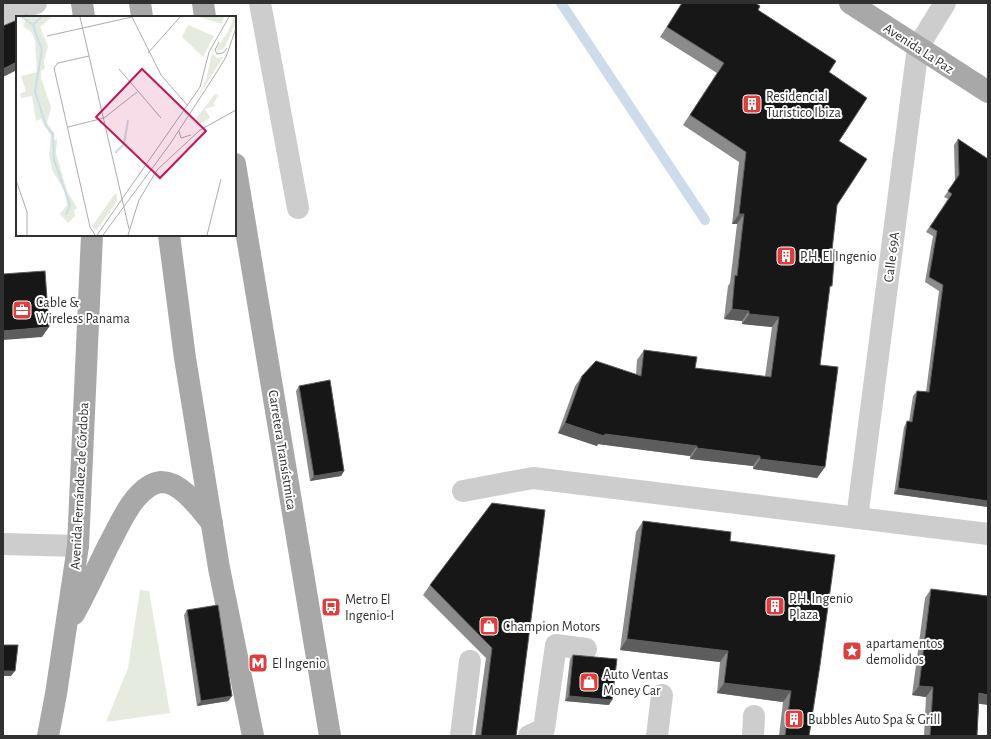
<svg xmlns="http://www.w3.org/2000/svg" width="991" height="739" font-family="'Alegreya Sans',sans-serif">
  <rect width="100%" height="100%" fill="#fff"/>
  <!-- grass -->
  <polygon fill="#e5ecdf" points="140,590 149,591 170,713 106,722 128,668"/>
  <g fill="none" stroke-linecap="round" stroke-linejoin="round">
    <!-- stream -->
    <polyline stroke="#ccdceb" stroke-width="10" points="561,3 705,220"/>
    <!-- minor -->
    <g stroke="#cdcdcd" stroke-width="22">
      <polyline points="260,3 298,208"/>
      <polyline points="3,16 18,9 36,3"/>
      <polyline points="463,491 533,478 988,534"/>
      <polyline points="857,518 918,47 945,3"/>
      <polyline points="3,544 78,546"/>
      <polyline points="461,736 470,661"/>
      <polyline points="529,736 544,729 556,645 586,649"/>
      <polyline points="657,736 662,695"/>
      <polyline points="753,736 754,716"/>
    </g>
    <!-- major -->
    <g stroke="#a8a8a8" stroke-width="22">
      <polyline points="82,3 84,17"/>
      <polyline points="140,3 142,17"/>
      <polyline points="203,3 205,17"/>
      <polyline points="850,3 988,92"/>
      <polyline points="235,164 330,736"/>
      <polyline points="169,235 185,358 219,568 253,736"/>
      <path d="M74 614C86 592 97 569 108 546 117 530 124 512 136 498 142 491 151 483 161 482 181 481 201 510 212 523"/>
      <polyline points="48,736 56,694 78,546 92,235"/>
    </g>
  </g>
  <!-- wall -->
  <g fill="#8b8b8b">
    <polygon points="682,3 755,3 758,10 829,72 839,141 837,205 832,250 829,290 820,365 825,467 817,478 753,469 753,466 690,459 690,456 598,444 597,446 558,433 575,386 582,376 636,375 637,360 644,350 695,368 765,377 772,327 742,324 742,321 724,319 728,286 730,283 737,224 732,224 739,162 683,125 717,73 660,37"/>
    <polygon points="958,139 988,159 988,507 894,494 904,427 907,421 909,422 913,396 917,391 926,392 939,291 925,282 933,236 926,232 948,199 944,197 955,181 954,145"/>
    <polygon points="299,386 344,471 341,476 310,481 296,391"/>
    <polygon points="545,510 516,736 475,736 486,658 423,595 430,585"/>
    <polygon points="643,521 730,541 809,736 779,736 783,702 717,693 720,662 620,650 636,532"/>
    <polygon points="931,589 979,704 977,736 924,736 926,697 912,695 925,598"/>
    <polygon points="187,610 232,696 228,701 197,706 184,615"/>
    <polygon points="573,655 609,705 565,701 570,659"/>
  </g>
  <!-- shaded-wall -->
  <g fill="#5d5d5d">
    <polygon points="17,62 17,70 3,77 3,69"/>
    <polygon points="739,214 744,214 737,224 732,224"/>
    <polygon points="732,309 749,311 742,321 724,319"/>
    <polygon points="749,314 779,317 772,327 742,324"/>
    <polygon points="49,327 42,337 3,340 3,331"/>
    <polygon points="565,423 605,434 697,446 690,456 598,444 597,446 558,433"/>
    <polygon points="697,448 760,456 753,466 690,459"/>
    <polygon points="760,459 825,467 817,478 753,469"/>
    <polygon points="344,471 341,476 310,481 314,476"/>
    <polygon points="898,488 988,501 988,507 894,494"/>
    <polygon points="627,639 728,651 720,662 620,650"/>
    <polygon points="3,671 15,671 11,676 3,676"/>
    <polygon points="724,683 791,691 783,702 717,693"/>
    <polygon points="919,686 933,687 926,697 912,695"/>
    <polygon points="979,693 988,695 988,705 973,703"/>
    <polygon points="232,696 228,701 197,706 201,701"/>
    <polygon points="569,696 612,700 609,705 565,701"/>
  </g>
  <!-- building -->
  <g fill="#171717" stroke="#5d5d5d">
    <polygon points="682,3 755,3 760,6 758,10 836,61 829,72 867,98 839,141 867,159 837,205 832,250 835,250 832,286 830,286 820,365 838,367 825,467 760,459 760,456 697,448 697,446 605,434 604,436 565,423 582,376 596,361 641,376 644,350 697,357 695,368 771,377 779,317 749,314 749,311 732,309 735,275 737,276 744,214 739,214 746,152 690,115 724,63 667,27"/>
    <polygon points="27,15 28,17 22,17"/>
    <polygon points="17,20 17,62 3,69 3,26"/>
    <polygon points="958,139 988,159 988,501 898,488 907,421 912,422 917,391 929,392 943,285 929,277 937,231 930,227 952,194 948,191 959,175"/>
    <polygon points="45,271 49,327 3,331 3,274"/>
    <polygon points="330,380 344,471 314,476 299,386"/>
    <polygon points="492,503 545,510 516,736 481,736 492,648 430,585"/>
    <polygon points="643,521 731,532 730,541 835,555 820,665 809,736 785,736 791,691 724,683 728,651 627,639"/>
    <polygon points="931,589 988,596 988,695 979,693 977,736 930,736 933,687 919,686"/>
    <polygon points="218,605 232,696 201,701 187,610"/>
    <polygon points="3,645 18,645 15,671 3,671"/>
    <polygon points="573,655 617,659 612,700 569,696"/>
  </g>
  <!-- icons -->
  <defs>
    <symbol id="building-square" viewBox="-11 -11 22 22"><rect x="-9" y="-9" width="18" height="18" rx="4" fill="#dc3f3d" stroke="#fff"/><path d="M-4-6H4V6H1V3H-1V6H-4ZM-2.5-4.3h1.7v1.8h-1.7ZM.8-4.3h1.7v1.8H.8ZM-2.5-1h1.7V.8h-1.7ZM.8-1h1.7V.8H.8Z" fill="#fff"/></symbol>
    <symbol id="office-square" viewBox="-11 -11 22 22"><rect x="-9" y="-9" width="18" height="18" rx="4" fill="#dc3f3d" stroke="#fff"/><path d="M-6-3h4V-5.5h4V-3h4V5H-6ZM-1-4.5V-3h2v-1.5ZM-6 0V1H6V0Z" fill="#fff"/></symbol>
    <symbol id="bus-square" viewBox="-11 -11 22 22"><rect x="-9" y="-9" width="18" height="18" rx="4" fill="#dc3f3d" stroke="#fff"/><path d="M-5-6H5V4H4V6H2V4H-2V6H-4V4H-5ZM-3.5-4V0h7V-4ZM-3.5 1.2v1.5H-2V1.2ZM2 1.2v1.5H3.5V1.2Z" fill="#fff"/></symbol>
    <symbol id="shop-square" viewBox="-11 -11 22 22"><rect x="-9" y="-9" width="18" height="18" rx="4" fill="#dc3f3d" stroke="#fff"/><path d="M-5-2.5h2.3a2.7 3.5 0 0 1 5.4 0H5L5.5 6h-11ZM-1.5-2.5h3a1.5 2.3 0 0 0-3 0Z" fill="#fff"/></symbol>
    <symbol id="sight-square" viewBox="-11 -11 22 22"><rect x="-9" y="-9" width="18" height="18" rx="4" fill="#dc3f3d" stroke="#fff"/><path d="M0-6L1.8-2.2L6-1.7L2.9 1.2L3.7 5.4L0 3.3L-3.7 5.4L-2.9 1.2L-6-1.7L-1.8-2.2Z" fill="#fff"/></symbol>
    <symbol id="metro-square" viewBox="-11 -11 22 22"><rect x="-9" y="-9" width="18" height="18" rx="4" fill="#dc3f3d" stroke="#fff"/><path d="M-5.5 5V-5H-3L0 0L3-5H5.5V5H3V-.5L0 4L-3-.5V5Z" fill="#fff"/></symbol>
  </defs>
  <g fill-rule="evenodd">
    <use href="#building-square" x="741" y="93" width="22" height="22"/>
    <use href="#building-square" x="775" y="245" width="22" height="22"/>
    <use href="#office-square" x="11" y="299" width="22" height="22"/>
    <use href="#building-square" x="764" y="595" width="22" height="22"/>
    <use href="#bus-square" x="320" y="596" width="22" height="22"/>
    <use href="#shop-square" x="478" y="615" width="22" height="22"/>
    <use href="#sight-square" x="841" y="640" width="22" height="22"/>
    <use href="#metro-square" x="247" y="652" width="22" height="22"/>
    <use href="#shop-square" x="578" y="671" width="22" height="22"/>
    <use href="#building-square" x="783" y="708" width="22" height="22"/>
  </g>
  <g text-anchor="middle" stroke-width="4" stroke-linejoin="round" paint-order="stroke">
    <!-- street labels -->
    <g font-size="14" fill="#303030" stroke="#fff">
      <text transform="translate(919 48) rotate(33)" y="5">Avenida La Paz</text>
      <text transform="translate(891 257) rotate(-83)" y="5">Calle 69A</text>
      <text transform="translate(283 450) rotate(81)" y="5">Carretera Transístmica</text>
      <text transform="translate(79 486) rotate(-87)" y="5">Avenida Fernández de Córdoba</text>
    </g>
    <!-- poi labels -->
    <g font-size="14" fill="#303030" stroke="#fff" text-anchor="start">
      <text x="766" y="101">Residencial<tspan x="766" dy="16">Turistico Ibiza</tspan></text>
      <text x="800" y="261">P.H. El Ingenio</text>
      <text x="36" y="307">Cable &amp;<tspan x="36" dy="16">Wireless Panama</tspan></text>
      <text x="789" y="603">P.H. Ingenio<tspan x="789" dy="16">Plaza</tspan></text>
      <text x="345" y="604">Metro El<tspan x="345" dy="16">Ingenio-I</tspan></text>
      <text x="503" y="631">Champion Motors</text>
      <text x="866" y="648">apartamentos<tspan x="866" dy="16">demolidos</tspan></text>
      <text x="272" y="668">El Ingenio</text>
      <text x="603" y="679">Auto Ventas<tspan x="603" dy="16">Money Car</tspan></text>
      <text x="808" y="724">Bubbles Auto Spa &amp; Grill</text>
    </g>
  </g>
  <!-- overview -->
  <g transform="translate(16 16)">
    <rect width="220" height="220" fill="#fff"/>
    <path d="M183 1H208L206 8ZM218 1H220V6L209 31 202 36 201 32 212 16ZM172 9 198 20 187 41 166 21ZM196 37 201 42 207 41 179 86 190 64ZM200 77 202 80 197 88 199 90 189 93 194 102 185 108 179 104ZM101 178V185L81 214 78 213 75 208 77 209 98 179Z" fill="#e5ecdf"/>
    <path d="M5 1H36L24 11 32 30 28 45 29 52 25 55V62L35 91 31 107 38 117V124L41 123 40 137 51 175 61 192 58 194 59 200 52 207 44 198 51 189 49 176 36 154 33 138 35 120 25 103 20 105 16 80 5 82 4 78 10 75 5 60 21 56 19 25 16 17 7 10 10 4Z" fill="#e5ecdf"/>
    <path fill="none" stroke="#ccdceb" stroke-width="2" d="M6 1 17 9M25 1 17 9 26 34 19 75 30 110 37 118 38 144 54 189 50 199M99 137 108 128 112 104"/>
    <path fill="none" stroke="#acacac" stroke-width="1" d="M64 1 113 213M116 1 145 59 172 90M31 20 116 1M203 26 199 34 201 38 207 37 211 32M132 37 164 1M73 40 42 47 38 52 74 211 79 219M103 53 145 102M52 111 88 102 121 76M163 115 165 122 175 119M0 164 11 196V219M81 219 184 71 193 36 213 1M87 219 154 128 197 62 210 41 220 12M112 219 123 184 141 154 184 114 220 94M191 219 205 163"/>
    <path fill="#c2185b" fill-opacity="0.15" stroke="#c2185b" stroke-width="2" d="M126 53 190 115 144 162 80 101Z"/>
    <rect width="220" height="220" fill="none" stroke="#303030" stroke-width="2"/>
  </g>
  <!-- border -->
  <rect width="991" height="739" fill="none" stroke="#303030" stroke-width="8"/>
</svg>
